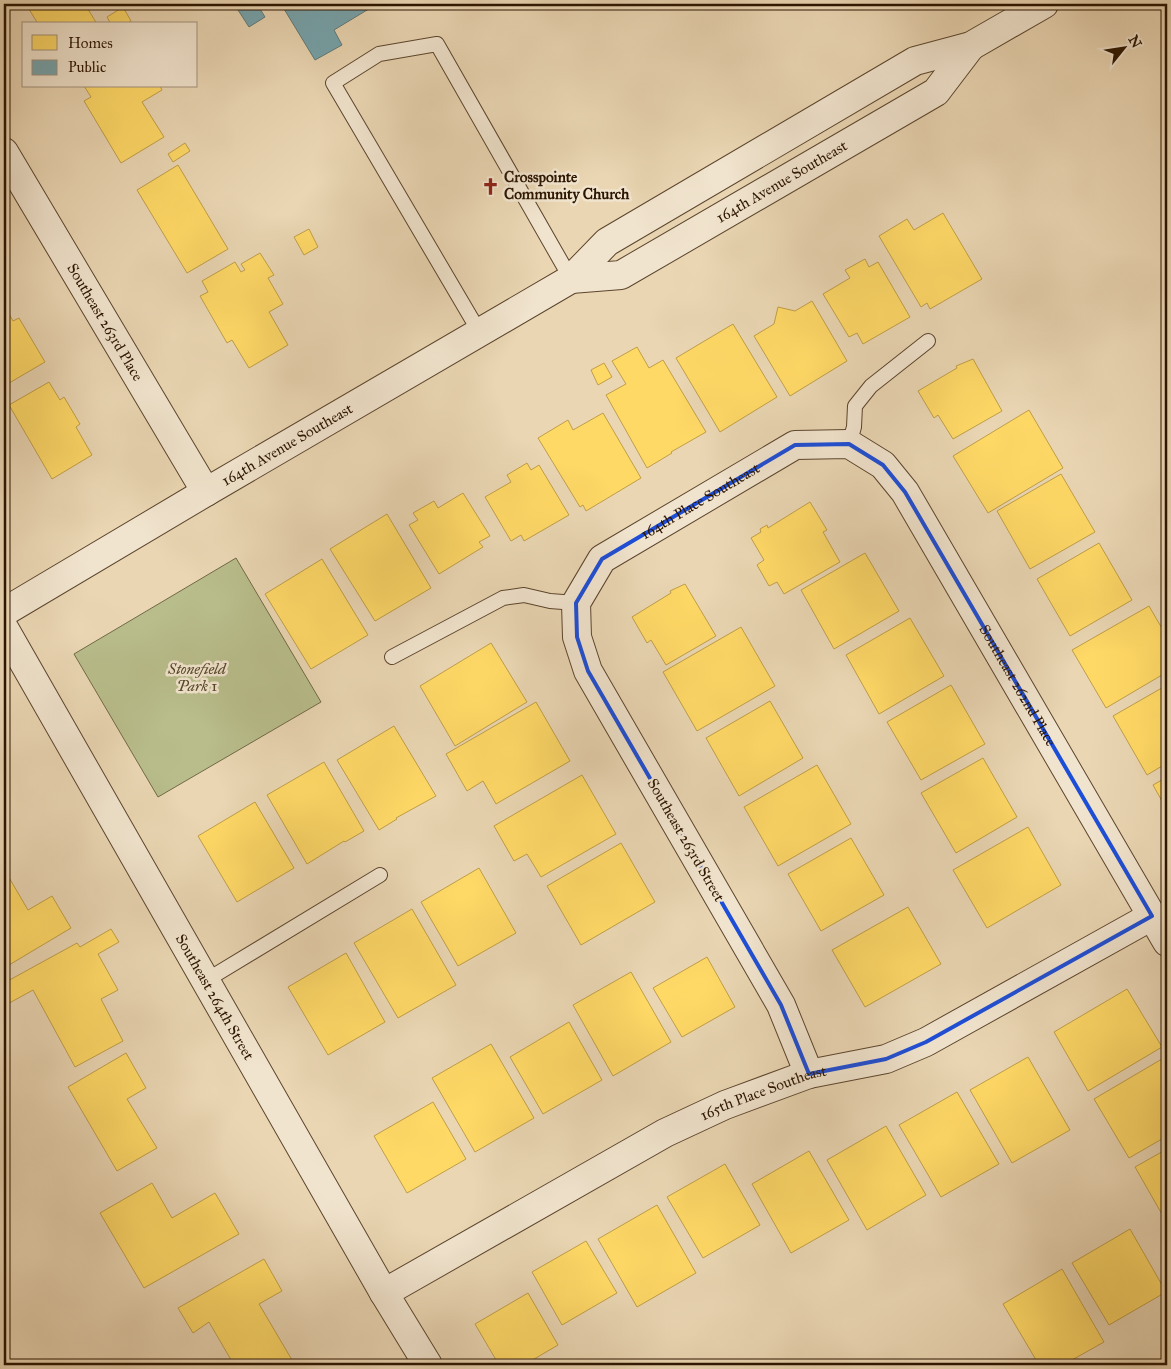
<svg xmlns="http://www.w3.org/2000/svg" width="1171" height="1369" font-family="'IM FELL Great Primer',serif">
  <rect width="100%" height="100%" fill="#ead6b3"/>
  <filter id="stains"><feTurbulence type="fractalNoise" baseFrequency=".004" numOctaves="4"/><feColorMatrix values="0 0 0 0 .2 0 0 0 0 .09 0 0 0 0 .02 0 0 0 .5 -.17"/></filter>
  <radialGradient id="worn" r=".72"><stop offset=".6" stop-color="#630" stop-opacity="0"/><stop offset="1" stop-color="#630" stop-opacity=".3"/></radialGradient>
  <!-- green -->
  <polygon fill="#b8bd8b" stroke="#726946" points="236,558 321,702 158,797 74,654"/>
  <!-- homes -->
  <g fill="#ffd966" stroke="#c09e47">
    <polygon points="26,4 85,4 97,24 38,24"/>
    <polygon points="123,7 131,21 126,24 111,24 107,17"/>
    <polygon points="84,86 160,86 162,90 142,102 164,137 121,163 84,101 91,97"/>
    <polygon points="185,143 190,151 173,162 168,154"/>
    <polygon points="178,165 228,249 187,273 137,190"/>
    <polygon points="943,213 982,279 930,309 927,303 921,307 879,236 907,219 914,230"/>
    <polygon points="309,229 318,247 304,255 294,237"/>
    <polygon points="260,253 274,275 268,278 283,304 269,312 288,345 249,368 232,340 227,343 200,296 208,292 202,281 235,262 241,272 245,270 241,264"/>
    <polygon points="865,259 869,267 878,262 910,317 863,344 857,333 849,337 823,294 850,278 845,270"/>
    <polygon points="812,301 847,361 790,396 754,336 774,324 778,307 795,311"/>
    <polygon points="4,305 13,321 19,318 45,362 4,386"/>
    <polygon points="733,324 777,397 720,432 676,358"/>
    <polygon points="637,347 649,368 663,360 706,432 671,452 672,453 647,468 606,395 626,384 612,361"/>
    <polygon points="973,359 1002,411 953,439 938,415 934,418 918,391 957,368 956,366"/>
    <polygon points="604,363 612,377 598,385 591,370"/>
    <polygon points="49,382 60,400 64,397 80,424 76,427 92,455 52,479 9,405"/>
    <polygon points="1029,410 1063,468 988,513 953,456"/>
    <polygon points="603,413 641,478 586,511 583,505 580,507 538,438 568,420 573,430"/>
    <polygon points="527,463 531,470 539,465 569,515 524,541 521,535 511,541 485,497 511,482 507,475"/>
    <polygon points="1061,474 1095,532 1030,569 997,511"/>
    <polygon points="463,493 490,536 479,542 483,547 439,574 409,525 418,520 413,513 434,501 438,508"/>
    <polygon points="810,502 827,530 823,532 840,562 784,594 777,582 769,586 757,565 764,560 751,538 761,532 760,529 767,525 768,528"/>
    <polygon points="387,514 431,588 375,621 330,549"/>
    <polygon points="1099,543 1132,600 1070,636 1037,579"/>
    <polygon points="865,553 899,611 834,649 801,590"/>
    <polygon points="322,559 368,635 311,669 265,594"/>
    <polygon points="685,584 716,636 666,665 651,640 647,643 632,617 671,593 670,591"/>
    <polygon points="1149,606 1167,637 1167,672 1106,708 1072,650"/>
    <polygon points="910,618 944,676 879,714 846,655"/>
    <polygon points="741,627 775,686 697,731 663,672"/>
    <polygon points="491,643 527,702 455,746 420,686"/>
    <polygon points="951,685 985,744 921,780 887,722"/>
    <polygon points="1167,685 1167,763 1147,775 1113,716"/>
    <polygon points="770,701 803,758 739,796 706,738"/>
    <polygon points="536,702 570,761 496,804 483,781 467,791 446,754"/>
    <polygon points="394,726 436,796 396,818 397,819 379,830 337,760"/>
    <polygon points="983,758 1017,817 956,853 921,793"/>
    <polygon points="324,762 364,831 345,842 344,841 307,864 267,795"/>
    <polygon points="817,765 851,824 778,866 744,807"/>
    <polygon points="582,775 616,834 541,877 527,854 514,861 494,826"/>
    <polygon points="1167,777 1167,810 1153,785"/>
    <polygon points="255,802 294,868 237,902 198,836"/>
    <polygon points="1028,827 1061,885 987,928 953,870"/>
    <polygon points="851,838 884,895 821,931 788,874"/>
    <polygon points="621,843 655,902 581,945 547,886"/>
    <polygon points="479,868 516,933 458,966 421,902"/>
    <polygon points="4,869 28,910 52,896 71,928 4,968"/>
    <polygon points="908,907 941,964 865,1007 832,950"/>
    <polygon points="412,909 456,985 398,1018 354,943"/>
    <polygon points="111,929 119,942 98,954 118,990 101,999 123,1041 75,1067 33,990 4,1006 4,983 77,943 80,947"/>
    <polygon points="346,953 385,1022 328,1055 288,987"/>
    <polygon points="707,957 735,1007 682,1037 653,988"/>
    <polygon points="631,972 671,1042 613,1076 573,1005"/>
    <polygon points="1127,989 1162,1047 1088,1091 1054,1032"/>
    <polygon points="569,1022 602,1080 543,1114 510,1057"/>
    <polygon points="491,1044 534,1118 475,1152 432,1078"/>
    <polygon points="126,1053 146,1088 127,1099 157,1148 117,1171 68,1087"/>
    <polygon points="1167,1056 1167,1136 1129,1158 1094,1099"/>
    <polygon points="1028,1057 1070,1130 1012,1163 970,1090"/>
    <polygon points="957,1092 999,1164 941,1197 899,1125"/>
    <polygon points="433,1102 466,1159 407,1193 374,1136"/>
    <polygon points="886,1126 926,1195 867,1230 827,1160"/>
    <polygon points="1167,1149 1167,1223 1135,1167"/>
    <polygon points="809,1151 849,1220 791,1253 752,1184"/>
    <polygon points="725,1164 760,1225 703,1258 667,1197"/>
    <polygon points="152,1183 172,1218 215,1193 239,1234 144,1288 100,1213"/>
    <polygon points="657,1205 696,1273 637,1307 598,1239"/>
    <polygon points="1130,1229 1166,1292 1109,1325 1072,1263"/>
    <polygon points="586,1241 617,1293 562,1325 532,1272"/>
    <polygon points="264,1259 282,1291 259,1304 295,1365 234,1365 209,1322 193,1333 178,1308"/>
    <polygon points="1062,1269 1104,1342 1063,1365 1039,1365 1003,1304"/>
    <polygon points="528,1293 558,1345 524,1365 499,1365 475,1324"/>
  </g>
  <!-- public -->
  <g fill="#76a5af" stroke="#607a7a">
    <polygon points="249,4 257,4 265,17 249,27 238,10"/>
    <polygon points="281,4 377,4 334,30 342,45 315,60"/>
  </g>
  <g fill="none" stroke-linecap="round" stroke-linejoin="round">
    <defs>
      <g id="service">
        <polyline points="480,333 333,83 379,54 437,44 571,279"/>
        <polyline points="849,444 854,427 855,406 871,386 928,341"/>
        <polyline points="392,657 503,598 524,595 550,601 576,603"/>
        <polyline points="205,981 380,875"/>
      </g>
      <g id="minor">
        <path id="s1" d="M4 152 206 492"/>
        <path id="s2" d="M4 628 384 1293 428 1365"/>
        <path id="s3" d="M809 1074 781 1005 588 671 577 637 576 603 602 559 795 445 849 444 883 465 905 492 1167 942"/>
        <path id="s4" d="M384 1293 665 1133 725 1105 809 1074 886 1059 926 1042 1152 916"/>
      </g>
      <g id="tertiary">
        <path id="s5" d="M571 279 621 275 936 92 971 46"/>
        <path id="s6" d="M4 612 206 492 571 279 607 242 915 61 971 46 1044 4"/>
      </g>
    </defs>
    <!-- service casing -->
    <use href="#service" stroke="#5c452d" stroke-width="16"/>
    <!-- minor casing -->
    <use href="#minor" stroke="#5c452d" stroke-width="30"/>
    <!-- tertiary casing -->
    <use href="#tertiary" stroke="#5c452d" stroke-width="30"/>
    <!-- service -->
    <use href="#service" stroke="#f1e4ce" stroke-width="14"/>
    <!-- minor -->
    <use href="#minor" stroke="#f1e4ce" stroke-width="28"/>
    <!-- tertiary -->
    <use href="#tertiary" stroke="#f1e4ce" stroke-width="28"/>
  </g>
  <!-- marked area -->
  <path fill="none" stroke="#1d4ed8" stroke-width="4" stroke-linejoin="round" d="M849 444 883 465 905 492 1152 916 926 1042 886 1059 809 1074 781 1005 588 671 577 637 576 603 602 559 795 445Z"/>
  <!-- icons -->
  <defs>
    <symbol id="church-bare" viewBox="-9 -9 18 18"><path d="M-1.2-6h2.4v3.5h3.3v2.4h-3.3V6h-2.4V-.1h-3.3v-2.4h3.3Z" fill="#8f2418" stroke="#f1e4ce" stroke-width="2.5" paint-order="stroke"/></symbol>
  </defs>
  <g fill-rule="evenodd">
    <use href="#church-bare" x="478" y="174" width="25" height="25"/>
  </g>
  <g text-anchor="middle" stroke-width="5" stroke-linejoin="round" paint-order="stroke">
    <!-- poi labels -->
    <g font-size="15" font-weight="bold" fill="#2c1500" stroke="#f1e4ce" text-anchor="start">
      <text x="504" y="182">Crosspointe<tspan x="504" dy="17">Community Church</tspan></text>
    </g>
    <!-- street labels -->
    <g font-size="15" fill="#2c1500" stroke="#f1e4ce">
      <text dy="5" stroke="none"><textPath href="#s5" startOffset="236">164th Avenue Southeast</textPath></text>
      <text dy="5" stroke="none"><textPath href="#s1" startOffset="198">Southeast 263rd Place</textPath></text>
      <text dy="5" stroke="none"><textPath href="#s6" startOffset="329">164th Avenue Southeast</textPath></text>
      <text dy="5" stroke="none"><textPath href="#s3" startOffset="695">164th Place Southeast</textPath></text>
      <text dy="5" stroke="none"><textPath href="#s3" startOffset="1158">Southeast 262nd Place</textPath></text>
      <text transform="translate(686 840) rotate(60)" y="5">Southeast 263rd Street</text>
      <text dy="5" stroke="none"><textPath href="#s2" startOffset="425">Southeast 264th Street</textPath></text>
      <text dy="5" stroke="none"><textPath href="#s4" startOffset="430">165th Place Southeast</textPath></text>
    </g>
    <!-- park labels -->
    <g font-size="15" font-style="italic" fill="#56472a" stroke="#f1e4ce">
      <text x="197" y="674">Stonefield<tspan x="197" dy="17">Park 1</tspan></text>
    </g>
  </g>
  <!-- margin -->
  <rect width="1171" height="1369" fill="none" stroke="#ead6b3" stroke-width="20"/>
  <rect x="5" y="5" width="1161" height="1359" fill="none" stroke="#2c1500" stroke-width="2.5"/>
  <rect x="10" y="10" width="1151" height="1349" fill="none" stroke="#2c1500"/>
  <!-- legend -->
  <rect x="22" y="22" width="175" height="65" fill="#f1e4ce" stroke="#a2917c"/>
  <rect x="32" y="35" width="25" height="15" fill="#ffd966" stroke="#a2917c"/>
  <text x="68" y="48" font-size="15" fill="#2c1500">Homes</text>
  <rect x="32" y="60" width="25" height="15" fill="#76a5af" stroke="#a2917c"/>
  <text x="68" y="72" font-size="15" fill="#2c1500">Public</text>
  <!-- north arrow -->
  <g transform="translate(1124 48) rotate(60)" stroke="#f1e4ce" stroke-width="4" paint-order="stroke">
  <path d="M0-4L9 19L0 12L-9 19Z" fill="#2c1500"/>
  <text y="-8" font-size="14" font-weight="bold" text-anchor="middle" fill="#2c1500">N</text>
  </g>
  <rect width="100%" height="100%" filter="url(#stains)"/>
  <rect width="100%" height="100%" fill="url(#worn)"/>
</svg>
